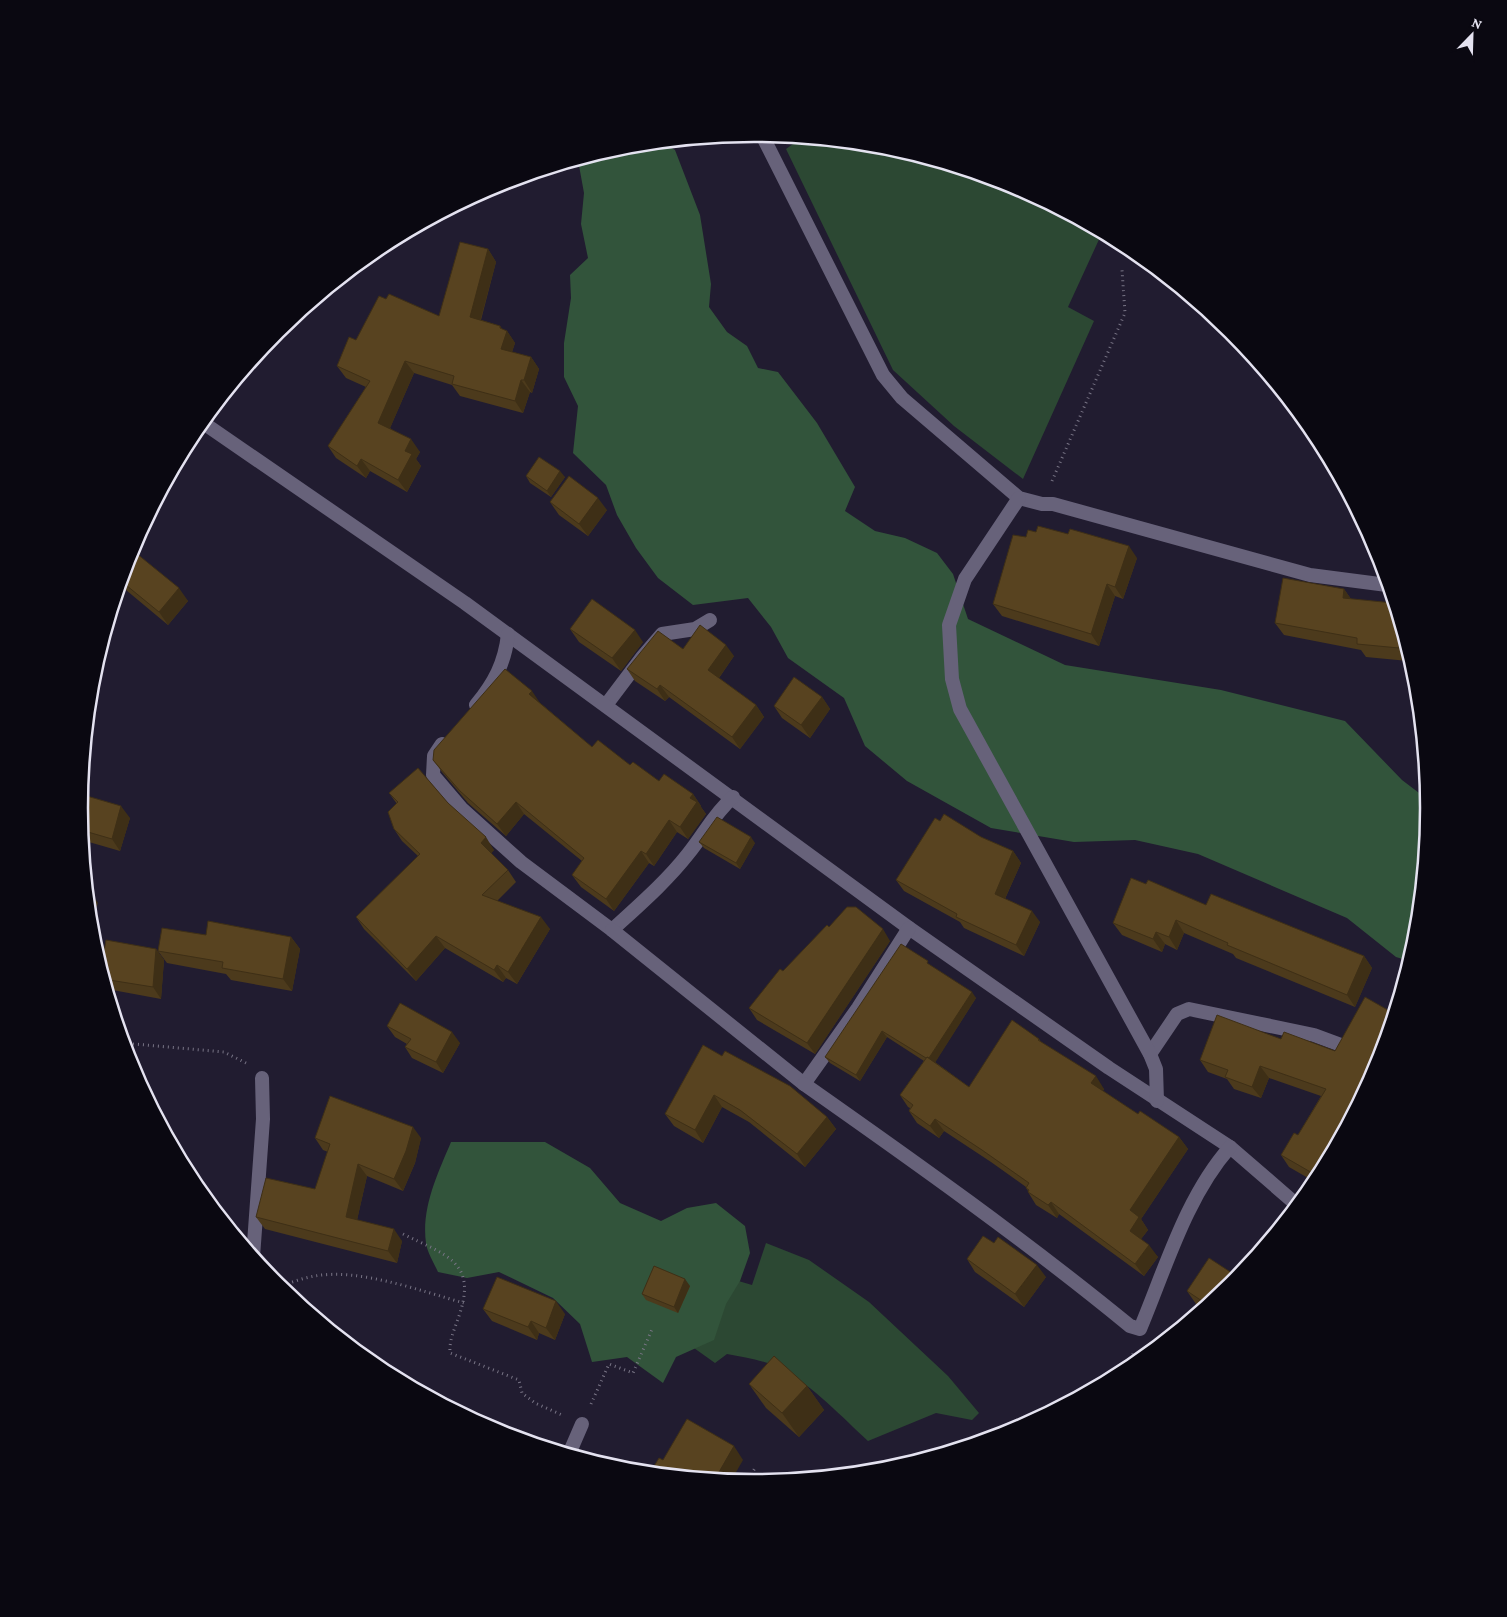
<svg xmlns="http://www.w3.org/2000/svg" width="1507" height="1617" font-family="'Crimson Pro',serif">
  <rect width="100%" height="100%" fill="#211c30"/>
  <!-- green -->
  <g fill="#2c4833">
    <polygon points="801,138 885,147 1012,185 1102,233 1068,307 1094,321 1023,479 954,426 893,370 786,149"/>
    <path d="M766 1243 809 1260 869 1302 948 1376 979 1413 972 1420 936 1413 868 1441C843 1418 812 1385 783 1370 766 1360 746 1358 727 1354L715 1363 687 1343 725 1277 752 1285Z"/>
  </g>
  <!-- forest -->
  <g fill="#32543b">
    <polygon points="663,143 675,150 700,215 711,284 709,307 727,332 747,346 758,368 778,372 817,423 855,487 845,511 875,531 905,538 937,553 953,574 968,619 1065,665 1221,690 1345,721 1402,780 1427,799 1428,809 1415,940 1409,961 1396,957 1347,918 1198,854 1135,840 1074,842 991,828 907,781 865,746 844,698 788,658 771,627 748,598 693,605 658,578 636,548 617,515 606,485 573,453 578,406 564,377 564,343 571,298 570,275 588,258 581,224 584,193 578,160 622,147"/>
    <path d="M451 1142H545L590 1168 620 1203 661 1221 687 1208 716 1203 745 1226 750 1253 740 1281 726 1304 714 1340 676 1357 663 1383 627 1357 592 1362 580 1324 553 1298 499 1272 467 1278 438 1272C434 1263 427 1252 426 1243 421 1208 438 1173 451 1142Z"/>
  </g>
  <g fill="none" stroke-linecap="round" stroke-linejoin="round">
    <!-- path -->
    <g stroke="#797586" stroke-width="3" stroke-dasharray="1 4" stroke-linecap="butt">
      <polyline points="1052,481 1125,313 1122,270"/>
      <polyline points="123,1043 224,1052 246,1063"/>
      <path d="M403 1234C445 1255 478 1261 459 1316 455 1328 449 1340 450 1353L519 1380 522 1393 535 1403 562 1415"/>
      <path d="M278 1287C290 1283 302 1278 315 1276 359 1268 421 1291 464 1303"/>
      <polyline points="1129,1369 1134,1350"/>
      <polyline points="591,1404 609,1364 633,1373 653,1327"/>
      <polyline points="746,1483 755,1468"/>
    </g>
    <!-- service -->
    <g stroke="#67627a" stroke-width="14">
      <polyline points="606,705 643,656 662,634 695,629 710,620"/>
      <polyline points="1150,1054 1177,1014 1189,1009 1314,1035 1341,1045"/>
      <polyline points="569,1454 582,1424"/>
    </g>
    <!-- minor -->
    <g stroke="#67627a" stroke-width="14">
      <polyline points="762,135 883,375 902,398 1019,498 1042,504 1053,504 1310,575 1387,585"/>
      <polyline points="202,422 465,603 909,928 1109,1068 1230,1147 1297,1205"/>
      <polyline points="1019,498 965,579 949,625 952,679 960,709 1150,1054 1156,1069 1157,1101"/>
      <polyline points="1373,544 1375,547"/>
      <path d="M476 705C494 683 505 663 508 634"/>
      <path d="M442 744 434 756 433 775 462 809 521 862 612 930C638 906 666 882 688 854 705 833 713 815 733 797"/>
      <polyline points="612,930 804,1084 858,1008 909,928"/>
      <path d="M804 1084C915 1162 1025 1240 1130 1326L1140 1329C1166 1267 1186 1197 1230 1147"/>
      <polyline points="253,1257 263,1119 262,1078"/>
    </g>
  </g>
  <!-- wall -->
  <g fill="#4c3a1c">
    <polygon points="689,140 679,145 676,141"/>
    <polygon points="488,249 496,262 481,320 500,326 502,329 507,331 515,343 512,352 531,357 539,369 532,393 530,392 523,413 460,396 452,385 414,373 390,428 420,452 416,459 421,466 407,492 370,471 366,478 336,458 328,446 366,387 346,378 337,366 386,299 439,316"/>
    <polygon points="526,476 565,477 551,497 530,483"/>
    <polygon points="550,502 607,510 588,536 559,515"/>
    <polygon points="131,549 188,601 168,625 120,585"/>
    <polygon points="1137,558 1123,599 1115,596 1099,646 1002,616 993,604"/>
    <polygon points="1344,589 1351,599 1393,603 1409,655 1408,661 1366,657 1361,650 1284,635 1275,623"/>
    <polygon points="570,629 643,642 621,671 579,642"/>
    <polygon points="683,649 734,656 719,678 756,705 764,717 740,749 669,697 665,701 635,681 627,669"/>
    <polygon points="822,697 830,709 810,738 782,718 774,706"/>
    <polygon points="539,702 592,747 659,781 693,794 701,806 701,807 706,814 688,839 677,832 654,866 649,863 614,911 581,887 572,875 582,861 524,814 506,836 468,803 442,772 433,760"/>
    <polygon points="389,793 448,803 494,850 491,853 508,870 516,882 497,901 550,929 517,984 506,978 503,982 445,948 416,981 364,929 356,917 418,856 402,841 394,829 397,804"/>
    <polygon points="79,808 130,818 120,851 82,840"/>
    <polygon points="940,821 981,837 1013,851 1021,863 1005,899 1040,922 1024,956 964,928 960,922 904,891 896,880"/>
    <polygon points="699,842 755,843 740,869 704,848"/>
    <polygon points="1146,884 1206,905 1364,956 1372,968 1355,1007 1236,958 1233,954 1184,933 1177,950 1165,944 1162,952 1122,935 1113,923"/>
    <polygon points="829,927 890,941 815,1054 757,1020 749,1008 783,971"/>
    <polygon points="206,935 291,937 300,949 292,991 231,980 226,974 167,963 158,951"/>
    <polygon points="156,949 164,960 161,999 107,989 106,987 101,970"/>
    <polygon points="932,967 976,998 935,1062 969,1087 1039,1039 1042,1043 1104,1089 1103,1091 1138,1114 1179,1137 1188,1149 1141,1219 1148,1230 1141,1239 1158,1257 1144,1276 1059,1214 1057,1218 1036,1205 1028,1192 1028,1191 1026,1187 991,1162 944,1131 939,1138 917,1123 909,1111 910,1108 908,1107 900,1095 924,1061 887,1037 860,1081 830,1063 825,1057"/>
    <polygon points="387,1026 460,1043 443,1073 412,1058 405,1047 407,1044 395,1037"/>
    <polygon points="1281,1039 1377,1067 1315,1182 1289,1167 1281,1155 1298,1135 1321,1096 1269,1078 1261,1098 1234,1089 1227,1079 1208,1072 1200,1060"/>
    <polygon points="703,1045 827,1117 836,1129 805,1167 749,1122 722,1107 703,1143 674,1126 665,1114"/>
    <polygon points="315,1138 421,1138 415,1163 403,1191 367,1176 357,1220 402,1241 397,1263 265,1229 256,1217 315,1189 328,1152 323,1150"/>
    <polygon points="967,1259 1046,1277 1024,1307 975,1272"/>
    <polygon points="690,1286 678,1313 646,1300 642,1294"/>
    <polygon points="1230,1286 1203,1308 1196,1304 1187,1291"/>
    <polygon points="483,1309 565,1314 555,1340 539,1333 537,1340 492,1321"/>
    <polygon points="749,1384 807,1386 824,1410 799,1437 766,1408"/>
  </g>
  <!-- shaded-wall -->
  <g fill="#3e2f16">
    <polygon points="488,249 496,262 478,329 470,317"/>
    <polygon points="500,326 506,334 507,331 515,343 509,361 501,349"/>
    <polygon points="531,357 539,369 532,393 524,380"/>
    <polygon points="405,361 414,373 387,435 378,423"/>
    <polygon points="521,380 530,392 523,413 515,401"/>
    <polygon points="411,439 420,452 416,459 421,466 407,492 398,480 405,451"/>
    <polygon points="361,459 370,471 366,478 357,466"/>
    <polygon points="560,471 565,477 551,497 547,491"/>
    <polygon points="598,498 607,510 588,536 579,524"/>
    <polygon points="1129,546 1137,558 1123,599 1115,587"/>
    <polygon points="1107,584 1115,596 1099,646 1091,634"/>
    <polygon points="179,588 188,601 168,625 159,612"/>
    <polygon points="1344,589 1353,602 1343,598"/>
    <polygon points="635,630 643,642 621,671 612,658"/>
    <polygon points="1401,632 1409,655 1408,661 1399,648"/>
    <polygon points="726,645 734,656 716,682 708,670"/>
    <polygon points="660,685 669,697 665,701 657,689"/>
    <polygon points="532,691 540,703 529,694"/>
    <polygon points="822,697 830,709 810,738 801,725"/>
    <polygon points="756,705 764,717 740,749 732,737"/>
    <polygon points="693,794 701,806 701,807 706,814 688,839 680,827 690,798"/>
    <polygon points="516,802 524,814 506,836 497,824"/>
    <polygon points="121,806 130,818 120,851 112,839"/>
    <polygon points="669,820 677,832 654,866 646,854"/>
    <polygon points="486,837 494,850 490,855 481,843"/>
    <polygon points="751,837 755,843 740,869 736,863"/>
    <polygon points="641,851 649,863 614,911 606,899"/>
    <polygon points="1013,851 1021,863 1002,905 995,894"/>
    <polygon points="91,893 98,903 90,926 88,903"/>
    <polygon points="1032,911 1040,922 1024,956 1016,945"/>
    <polygon points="541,917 550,929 517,984 508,972"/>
    <polygon points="1176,920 1184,933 1177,950 1169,937"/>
    <polygon points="883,929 890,941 815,1054 807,1043"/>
    <polygon points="1156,932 1165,944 1162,952 1153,939"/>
    <polygon points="92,934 98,943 96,955 92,940"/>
    <polygon points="436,936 445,948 416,981 407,969"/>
    <polygon points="291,937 300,949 292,991 283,979"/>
    <polygon points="156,949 164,960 161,999 153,987"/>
    <polygon points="1364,956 1372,968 1355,1007 1347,995"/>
    <polygon points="497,965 506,978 503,982 494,970"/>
    <polygon points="972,992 976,998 933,1066 928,1060"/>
    <polygon points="882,1031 887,1037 860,1081 856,1075"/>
    <polygon points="452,1032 460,1043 443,1073 436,1062"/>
    <polygon points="1379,1061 1377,1067 1354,1109 1352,1107"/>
    <polygon points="1260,1066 1269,1078 1261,1098 1252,1087"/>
    <polygon points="1096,1076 1104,1089 1100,1096 1091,1083"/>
    <polygon points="714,1095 722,1107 703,1143 695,1130"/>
    <polygon points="827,1117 836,1129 805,1167 797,1154"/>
    <polygon points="935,1119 944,1131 939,1138 930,1126"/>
    <polygon points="413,1127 421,1138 415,1163 403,1191 394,1179"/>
    <polygon points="1179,1137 1188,1149 1141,1219 1148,1230 1138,1243 1130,1231 1130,1210"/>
    <polygon points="1321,1161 1324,1165 1317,1179 1314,1174"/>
    <polygon points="358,1164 367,1176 355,1229 346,1217"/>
    <polygon points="1051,1202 1059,1214 1057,1218 1048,1205"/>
    <polygon points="394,1229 402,1241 397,1263 388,1251"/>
    <polygon points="1149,1245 1158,1257 1144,1276 1135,1264"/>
    <polygon points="1037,1265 1046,1277 1024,1307 1015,1294"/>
    <polygon points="685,1279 690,1286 678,1313 674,1307"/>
    <polygon points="556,1301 565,1314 555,1340 546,1328"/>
    <polygon points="531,1321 539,1333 537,1340 528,1327"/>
    <polygon points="807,1386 824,1410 799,1437 782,1413"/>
    <polygon points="734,1446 743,1460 731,1481 715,1479"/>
  </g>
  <!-- building -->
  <g fill="#584320" stroke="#3e2f16">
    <polygon points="460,242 488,249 470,317 500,326 500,328 507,331 501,349 531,357 524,380 521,380 515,401 452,384 454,376 405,361 378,423 411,439 405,451 412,454 398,480 361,459 357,466 328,446 370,381 337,366 349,337 356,340 379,296 386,299 389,294 439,316"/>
    <polygon points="539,457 560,471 547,491 526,476"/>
    <polygon points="569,476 598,498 579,524 550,502"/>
    <polygon points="1038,526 1068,534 1070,529 1129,546 1115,587 1107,584 1091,634 993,604 1013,535 1026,537 1028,530 1036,532"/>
    <polygon points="131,549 179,588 159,612 121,581"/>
    <polygon points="1283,578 1344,589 1343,598 1393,603 1402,632 1401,632 1399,648 1357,644 1357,638 1275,623"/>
    <polygon points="592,599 635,630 612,658 570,629"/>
    <polygon points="700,625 726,645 708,670 756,705 732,737 660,685 657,689 627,669 658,631 683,649"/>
    <polygon points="505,669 532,691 529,694 592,747 598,740 630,765 633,762 659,781 664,774 693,794 690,798 697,802 680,827 669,820 646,854 641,851 606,899 572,875 584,858 516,802 497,824 460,791 433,760 434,750"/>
    <polygon points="794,677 822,697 801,725 774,706"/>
    <polygon points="418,768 448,803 486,837 481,843 508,870 482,895 541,917 508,972 497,965 494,970 436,936 407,969 356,917 420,854 394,829 388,812 398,802 389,793"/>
    <polygon points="80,794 121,806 112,839 81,830 79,808"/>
    <polygon points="944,814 981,837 1013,851 995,894 1032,911 1016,945 956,917 957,914 896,880 935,818 940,821"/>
    <polygon points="717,817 751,837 736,863 699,842"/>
    <polygon points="1131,878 1146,884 1148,880 1206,905 1211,894 1364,956 1347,995 1227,945 1228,943 1176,920 1169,937 1156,932 1153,939 1113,923"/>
    <polygon points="87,892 91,893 88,903"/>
    <polygon points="847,907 856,907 883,929 807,1043 749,1008 780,969 783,971 827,925 829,927"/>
    <polygon points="208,921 291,937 283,979 222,968 223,962 158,951 162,928 206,935"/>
    <polygon points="106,940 156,949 153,987 103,979 101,970"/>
    <polygon points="901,944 928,961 927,963 972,992 929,1058 927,1057 926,1058 882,1031 856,1075 825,1057"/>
    <polygon points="1365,997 1393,1013 1379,1061 1352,1107 1355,1108 1325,1163 1321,1161 1314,1174 1281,1155 1294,1133 1298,1135 1326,1089 1260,1066 1252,1087 1225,1077 1228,1070 1200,1060 1217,1015 1281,1039 1284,1032 1335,1051"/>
    <polygon points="400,1003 452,1032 436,1062 405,1047 411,1039 387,1026"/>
    <polygon points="1012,1020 1039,1039 1038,1040 1096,1076 1091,1083 1138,1114 1140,1111 1179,1137 1130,1210 1139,1217 1130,1231 1149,1245 1135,1264 1051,1202 1048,1205 1028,1192 1029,1190 1026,1188 1029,1183 982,1150 935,1119 930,1126 909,1111 913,1105 900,1095 927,1057 969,1087"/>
    <polygon points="703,1045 722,1056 725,1051 790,1086 827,1117 797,1154 740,1110 714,1095 695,1130 665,1114"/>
    <polygon points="330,1096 413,1127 406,1151 394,1179 358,1164 346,1217 394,1229 388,1251 256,1217 266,1178 315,1189 330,1144 315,1138"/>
    <polygon points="983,1236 994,1243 998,1237 1037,1265 1015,1294 967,1259"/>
    <polygon points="1209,1258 1238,1277 1230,1286 1208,1305 1187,1291"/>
    <polygon points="654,1266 685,1279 674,1307 642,1294"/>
    <polygon points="497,1277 556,1301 546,1328 531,1321 528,1327 483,1309"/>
    <polygon points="774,1356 807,1386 782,1413 749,1384"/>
    <polygon points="687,1419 734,1446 715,1479 650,1473 659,1458 663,1460"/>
    <polygon points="896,1466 897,1467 882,1471"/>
  </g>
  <!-- crop -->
  <path d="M0 0H1507V1617H0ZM88 808a666 666 0 1 1 1332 0a666 666 0 1 1-1332 0Z" fill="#0a0811" fill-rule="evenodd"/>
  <path fill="none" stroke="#e4e2f0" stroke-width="2.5" d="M88 808a666 666 0 1 1 1332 0a666 666 0 1 1-1332 0Z"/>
  <!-- north arrow -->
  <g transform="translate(1472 35) rotate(23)" stroke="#0a0811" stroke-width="4" paint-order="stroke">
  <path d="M0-4L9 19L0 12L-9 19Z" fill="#e4e2f0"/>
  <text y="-8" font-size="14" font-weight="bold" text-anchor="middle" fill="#e4e2f0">N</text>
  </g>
</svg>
